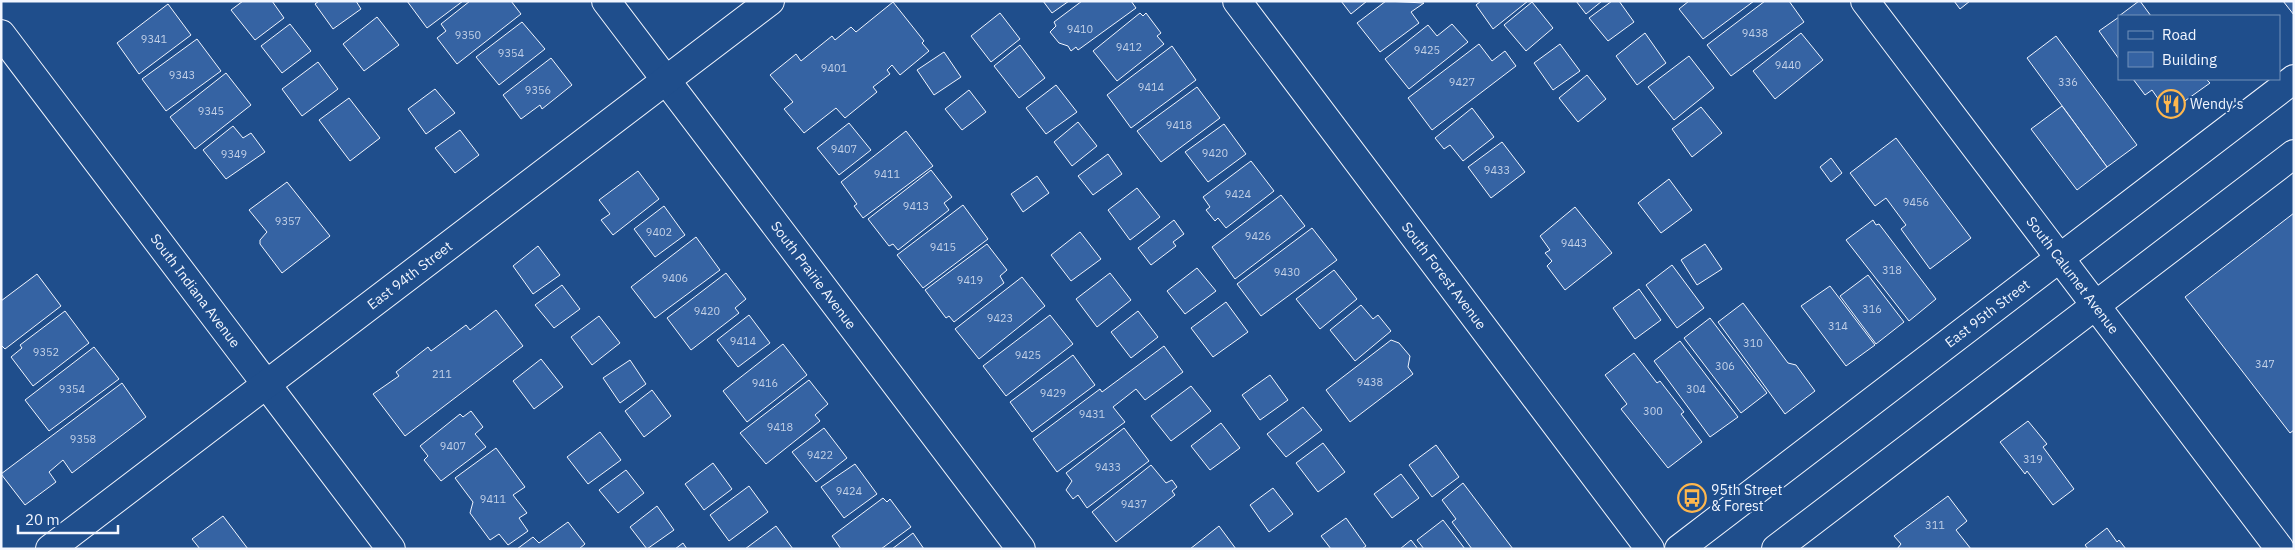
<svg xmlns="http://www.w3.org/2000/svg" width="2295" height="550" font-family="'IBM Plex Sans',sans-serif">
  <rect width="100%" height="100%" fill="#1f4e8c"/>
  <!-- building -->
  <g fill="#3563a3" stroke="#f2f6ff">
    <polygon points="243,1 272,1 284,18 255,40 231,10"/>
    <polygon points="319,1 356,1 361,9 333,29 315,4"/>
    <polygon points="407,1 463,1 427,28"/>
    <polygon points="470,1 511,1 521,14 457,64 437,38 446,31 441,24"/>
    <polygon points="1043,1 1069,1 1052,13"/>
    <polygon points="1082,1 1131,1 1136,8 1078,50 1076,47 1071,51 1068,46 1059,43 1050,32 1056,26 1054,22"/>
    <polygon points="1341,1 1367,1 1351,14"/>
    <polygon points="1386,1 1424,3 1411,12 1419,23 1380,52 1357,23"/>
    <polygon points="1481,1 1528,1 1493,29 1476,5"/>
    <polygon points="1576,1 1602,1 1586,14"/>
    <polygon points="1612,1 1619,1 1634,22 1608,41 1589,18"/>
    <polygon points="1689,1 1754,1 1703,39 1679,9"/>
    <polygon points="1765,1 1789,1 1804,22 1731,76 1707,45"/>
    <polygon points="1954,1 1970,1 1960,9"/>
    <polygon points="2140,1 2151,16 2119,16 2139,1"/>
    <polygon points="2283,1 2294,1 2294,15"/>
    <polygon points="893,2 924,41 922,43 929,51 900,75 892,65 887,70 890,74 873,87 877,92 845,118 836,108 804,133 784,109 793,102 770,75 796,54 801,61 832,36 835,40 851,27 856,32"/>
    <polygon points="1532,2 1553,28 1526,51 1504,25"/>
    <polygon points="168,4 191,35 139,74 117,43"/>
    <polygon points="1000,13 1020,39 991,62 971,36"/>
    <polygon points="1140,13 1143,16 1146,13 1161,33 1157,36 1164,44 1117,81 1093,51"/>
    <polygon points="377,17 399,45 364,71 343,44"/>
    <polygon points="2119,17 2119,59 2099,31"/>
    <polygon points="522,22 545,49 499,85 476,57"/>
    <polygon points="290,24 311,51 282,73 261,46"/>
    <polygon points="1452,24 1468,42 1409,89 1385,59 1428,25 1437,36"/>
    <polygon points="1645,33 1666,63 1637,85 1616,56"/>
    <polygon points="1801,33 1823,60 1775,99 1753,71"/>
    <polygon points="2056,36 2137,145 2107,167 2027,58"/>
    <polygon points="197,39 221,71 166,111 142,79"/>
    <polygon points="1479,44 1492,61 1505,51 1516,66 1432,130 1408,98"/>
    <polygon points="1560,44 1580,71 1553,90 1534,63"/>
    <polygon points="1020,45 1045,78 1019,98 994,66"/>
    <polygon points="1172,46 1196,80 1131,128 1107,95"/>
    <polygon points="944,52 961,77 934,95 917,70"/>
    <polygon points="1689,56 1714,88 1674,120 1648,87"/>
    <polygon points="551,58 572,85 542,109 540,105 521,119 503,95"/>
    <polygon points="318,62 338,89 302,116 282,89"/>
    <polygon points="226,73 251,105 195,149 170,117"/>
    <polygon points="1587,75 1606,99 1578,122 1559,98"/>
    <polygon points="2133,79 2206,79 2210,83 2168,113 2152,90 2145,95"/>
    <polygon points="1056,85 1077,112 1046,134 1026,108"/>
    <polygon points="1197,87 1220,118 1161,162 1137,131"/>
    <polygon points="435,89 455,113 426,134 408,109"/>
    <polygon points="969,90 986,112 962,130 945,109"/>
    <polygon points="349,98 380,138 350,161 319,120"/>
    <polygon points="2062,106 2107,167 2077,190 2031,129"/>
    <polygon points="1701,107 1722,133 1692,157 1672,129"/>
    <polygon points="1472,108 1494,137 1463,161 1450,145 1444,149 1435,138"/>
    <polygon points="1078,122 1097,146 1072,166 1054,142"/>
    <polygon points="849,123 871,150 839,175 817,148"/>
    <polygon points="1224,124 1246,154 1208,182 1185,152"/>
    <polygon points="233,126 243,138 251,133 265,152 226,179 203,150"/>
    <polygon points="460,130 479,155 455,173 435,148"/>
    <polygon points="906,131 933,166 863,218 854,206 857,204 841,182"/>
    <polygon points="1896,138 1971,238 1930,269 1901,229 1906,225 1886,198 1875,206 1850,173"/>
    <polygon points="1502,142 1525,172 1491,198 1468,167"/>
    <polygon points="1108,154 1122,174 1093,195 1078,176"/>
    <polygon points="1831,158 1842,173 1831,182 1820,167"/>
    <polygon points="1251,161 1274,191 1226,228 1218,218 1215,221 1206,210 1210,207 1203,197"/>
    <polygon points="931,170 952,197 944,203 949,210 898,250 893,244 889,246 868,219"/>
    <polygon points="638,171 659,199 613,235 601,220 610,214 599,200"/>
    <polygon points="1037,176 1049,193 1023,212 1011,194"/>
    <polygon points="1669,179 1692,210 1661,233 1638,203"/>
    <polygon points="287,182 330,236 282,273 260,244 260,240 267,232 249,210"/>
    <polygon points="1137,188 1160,217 1130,240 1108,210"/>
    <polygon points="1281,195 1305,226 1235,279 1212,247"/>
    <polygon points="963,205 988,239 923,288 897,255"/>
    <polygon points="664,206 685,235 655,257 634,229"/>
    <polygon points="1575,207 1612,253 1565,290 1547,266 1552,261 1545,253 1550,250 1540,236"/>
    <polygon points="2294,213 2294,430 2290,433 2185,297"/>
    <polygon points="1174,220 1184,234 1173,242 1176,246 1151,265 1138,248"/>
    <polygon points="1873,220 1876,225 1879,224 1936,299 1909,321 1846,240"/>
    <polygon points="1312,228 1337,260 1261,316 1237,284"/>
    <polygon points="1080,232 1101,259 1071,281 1051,255"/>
    <polygon points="696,237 720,270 655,318 631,287"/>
    <polygon points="987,244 1007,270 1000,276 1004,283 954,322 949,316 946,318 925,290"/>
    <polygon points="1705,244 1722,269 1697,285 1681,260"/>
    <polygon points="538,246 560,275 533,294 513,266"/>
    <polygon points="1672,265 1704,308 1677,328 1646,285"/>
    <polygon points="1197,268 1216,291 1185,314 1167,291"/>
    <polygon points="1334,270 1357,299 1320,329 1296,299"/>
    <polygon points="726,273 746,299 735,308 739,313 691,350 667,318"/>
    <polygon points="1110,273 1131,300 1097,327 1076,299"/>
    <polygon points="37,274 61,306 5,349 1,345 1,301"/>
    <polygon points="1868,275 1904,322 1876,344 1840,296"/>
    <polygon points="1022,277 1045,306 979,359 955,329"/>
    <polygon points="562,285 580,309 554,328 535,305"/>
    <polygon points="1830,286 1875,345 1846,366 1801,306"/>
    <polygon points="1639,289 1661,320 1635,339 1613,308"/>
    <polygon points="1226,302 1248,332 1213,357 1191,328"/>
    <polygon points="1743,303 1788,363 1796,365 1815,391 1785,414 1718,322"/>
    <polygon points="1361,305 1373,319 1378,315 1391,331 1355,361 1330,330"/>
    <polygon points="496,310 523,346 405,436 373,394 399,376 396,372 428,347 431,351 466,325 470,330"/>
    <polygon points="65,311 89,343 33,386 11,357 22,348 20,345"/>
    <polygon points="1138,311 1158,337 1131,358 1111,332"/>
    <polygon points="749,315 770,343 738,367 717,340"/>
    <polygon points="1050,315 1073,344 1006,396 983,366"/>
    <polygon points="599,316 620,343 592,365 571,337"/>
    <polygon points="1710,318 1767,393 1741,413 1684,338"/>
    <polygon points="1391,340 1399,343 1410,356 1408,367 1413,374 1350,422 1326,390"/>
    <polygon points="1680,341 1738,417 1710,437 1654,361"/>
    <polygon points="783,344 807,375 747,422 723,391"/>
    <polygon points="1164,346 1183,372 1145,400 1136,389 1113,407 1125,422 1057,472 1033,439 1100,389 1102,392"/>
    <polygon points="94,347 119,379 49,431 25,400"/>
    <polygon points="1634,353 1657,383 1660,381 1684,412 1681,414 1702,442 1668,468 1621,409 1627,404 1605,375"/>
    <polygon points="1073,355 1095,385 1032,432 1010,402"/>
    <polygon points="541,359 563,387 534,409 513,381"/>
    <polygon points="630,360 646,384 620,403 603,378"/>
    <polygon points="1270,375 1288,400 1260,420 1242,395"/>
    <polygon points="809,380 828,404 815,415 820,421 766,464 740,433"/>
    <polygon points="122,383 146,417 72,473 63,460 49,472 56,482 25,505 1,474"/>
    <polygon points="1191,386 1211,411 1171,441 1151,416"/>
    <polygon points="652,390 671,416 644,437 625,411"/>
    <polygon points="1303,407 1322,430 1286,457 1267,434"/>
    <polygon points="471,411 483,427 475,434 486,447 441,481 424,460 428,456 420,446 460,414 463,417"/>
    <polygon points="2028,421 2047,444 2043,447 2074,489 2053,505 2027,471 2025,474 2000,442"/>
    <polygon points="1221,423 1240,448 1210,470 1191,446"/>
    <polygon points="824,428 847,458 816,482 792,452"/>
    <polygon points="1124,428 1149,461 1087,508 1078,495 1073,499 1066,490 1072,481 1066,473"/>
    <polygon points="600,432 621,460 588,484 567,457"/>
    <polygon points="1323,443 1345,472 1318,492 1296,463"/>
    <polygon points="1436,445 1459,477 1432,497 1409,465"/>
    <polygon points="496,448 525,487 513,495 527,513 519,518 528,531 508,545 499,534 490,540 470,513 473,502 455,478"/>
    <polygon points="713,463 732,489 704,510 685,484"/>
    <polygon points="855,464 877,494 844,518 821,487"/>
    <polygon points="1151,465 1166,483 1172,480 1177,487 1172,491 1175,495 1116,542 1092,512"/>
    <polygon points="626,470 644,493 618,513 599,490"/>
    <polygon points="1401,474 1419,498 1392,518 1374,494"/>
    <polygon points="1463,483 1513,549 1472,549 1452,522 1456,519 1442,500"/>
    <polygon points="749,486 768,512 729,541 710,515"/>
    <polygon points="1273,488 1293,514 1269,532 1250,505"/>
    <polygon points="1948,496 1967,521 1956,530 1971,549 1897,549 1901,544 1894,536"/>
    <polygon points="883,498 887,502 890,499 911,527 881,549 841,549 832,536"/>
    <polygon points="657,506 674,530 647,549 630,527"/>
    <polygon points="223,516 248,549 200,549 192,539"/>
    <polygon points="1346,518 1366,546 1362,549 1331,549 1321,536"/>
    <polygon points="1443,520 1465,549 1424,549 1417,540"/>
    <polygon points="568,522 585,544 579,549 517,549 533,537 539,543"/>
    <polygon points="776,526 793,549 745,549"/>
    <polygon points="1219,526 1236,549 1190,549"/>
    <polygon points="2107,528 2117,542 2119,540 2126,549 2088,549 2085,545"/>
    <polygon points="913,533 924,549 892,549"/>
    <polygon points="1411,540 1418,549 1400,549"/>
    <polygon points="683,543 687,549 675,549"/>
  </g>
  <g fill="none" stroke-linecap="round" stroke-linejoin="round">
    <defs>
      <g id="minor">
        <path id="s1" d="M606 1 1021 549"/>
        <path id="s2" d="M1237 1 1650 549"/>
        <path id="s3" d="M1865 1 2280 549"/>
        <path id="s4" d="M1 34 391 549"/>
        <path id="s5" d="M50 549 770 1"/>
      </g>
      <g id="major">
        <path id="s6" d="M1679 549 2294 79"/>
        <polyline points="1776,549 2294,154"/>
      </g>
    </defs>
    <!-- minor casing -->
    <use href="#minor" stroke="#f2f6ff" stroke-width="30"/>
    <!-- major casing -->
    <use href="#major" stroke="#f2f6ff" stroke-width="30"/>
    <!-- minor -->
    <use href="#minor" stroke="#1f4e8c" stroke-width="28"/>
    <!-- major -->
    <use href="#major" stroke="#1f4e8c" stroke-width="28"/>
  </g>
  <!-- icons -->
  <defs>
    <symbol id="restaurant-ring" viewBox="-11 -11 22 22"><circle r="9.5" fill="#1f4e8c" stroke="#ffb74d" stroke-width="1.5"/><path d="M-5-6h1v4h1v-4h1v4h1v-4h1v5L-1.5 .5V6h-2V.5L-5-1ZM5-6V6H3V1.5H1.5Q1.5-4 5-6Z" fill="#ffb74d"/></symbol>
    <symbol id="bus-ring" viewBox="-11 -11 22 22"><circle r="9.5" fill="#1f4e8c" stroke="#ffb74d" stroke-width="1.5"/><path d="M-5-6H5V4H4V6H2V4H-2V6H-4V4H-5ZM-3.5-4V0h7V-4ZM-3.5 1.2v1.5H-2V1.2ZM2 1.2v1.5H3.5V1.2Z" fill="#ffb74d"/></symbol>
  </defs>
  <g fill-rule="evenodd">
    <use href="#restaurant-ring" x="2155" y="88" width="32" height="32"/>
    <use href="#bus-ring" x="1676" y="482" width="32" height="32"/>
  </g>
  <g text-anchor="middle" stroke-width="4" stroke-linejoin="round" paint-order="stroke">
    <!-- number labels -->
    <g font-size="11" fill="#c3d1e8">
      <text x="1080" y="33">9410</text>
      <text x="1755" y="37">9438</text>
      <text x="468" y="39">9350</text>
      <text x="154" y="43">9341</text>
      <text x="1129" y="51">9412</text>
      <text x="1427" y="54">9425</text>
      <text x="511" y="57">9354</text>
      <text x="1788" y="69">9440</text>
      <text x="834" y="72">9401</text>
      <text x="182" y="79">9343</text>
      <text x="1462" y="86">9427</text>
      <text x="2068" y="86">336</text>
      <text x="1151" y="91">9414</text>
      <text x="538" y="94">9356</text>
      <text x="211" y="115">9345</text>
      <text x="1179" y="129">9418</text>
      <text x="844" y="153">9407</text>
      <text x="1215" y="157">9420</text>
      <text x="234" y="158">9349</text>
      <text x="1497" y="174">9433</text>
      <text x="887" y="178">9411</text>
      <text x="1238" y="198">9424</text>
      <text x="1916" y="206">9456</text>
      <text x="916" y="210">9413</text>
      <text x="288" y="225">9357</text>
      <text x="659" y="236">9402</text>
      <text x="1258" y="240">9426</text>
      <text x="1574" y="247">9443</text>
      <text x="943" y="251">9415</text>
      <text x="1892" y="274">318</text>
      <text x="1287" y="276">9430</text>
      <text x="675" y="282">9406</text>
      <text x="970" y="284">9419</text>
      <text x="1872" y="313">316</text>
      <text x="707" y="315">9420</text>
      <text x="1000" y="322">9423</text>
      <text x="1838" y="330">314</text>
      <text x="743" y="345">9414</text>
      <text x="1753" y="347">310</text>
      <text x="46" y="356">9352</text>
      <text x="1028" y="359">9425</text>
      <text x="2265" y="368">347</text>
      <text x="1725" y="370">306</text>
      <text x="442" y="378">211</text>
      <text x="1370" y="386">9438</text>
      <text x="765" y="387">9416</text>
      <text x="72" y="393">9354</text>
      <text x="1696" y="393">304</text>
      <text x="1053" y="397">9429</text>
      <text x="1653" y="415">300</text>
      <text x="1092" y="418">9431</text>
      <text x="780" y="431">9418</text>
      <text x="83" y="443">9358</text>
      <text x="453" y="450">9407</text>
      <text x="820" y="459">9422</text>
      <text x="2033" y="463">319</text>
      <text x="1108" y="471">9433</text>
      <text x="849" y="495">9424</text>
      <text x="493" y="503">9411</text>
      <text x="1134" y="508">9437</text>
      <text x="1935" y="529">311</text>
    </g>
    <!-- poi labels -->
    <g font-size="14" fill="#f2f6ff" stroke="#1f4e8c" text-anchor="start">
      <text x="2190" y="109">Wendy's</text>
      <text x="1711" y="495">95th Street<tspan x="1711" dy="16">&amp; Forest</tspan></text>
    </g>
    <!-- street labels -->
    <g font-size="14" fill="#f2f6ff" stroke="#1f4e8c">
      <text dy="5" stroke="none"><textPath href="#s5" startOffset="452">East 94th Street</textPath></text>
      <text dy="5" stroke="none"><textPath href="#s1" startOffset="344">South Prairie Avenue</textPath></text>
      <text dy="5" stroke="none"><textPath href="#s2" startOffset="344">South Forest Avenue</textPath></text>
      <text dy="5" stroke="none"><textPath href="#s3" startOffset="344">South Calumet Avenue</textPath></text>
      <text dy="5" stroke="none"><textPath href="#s4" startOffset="322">South Indiana Avenue</textPath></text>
      <text dy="5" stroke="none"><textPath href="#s6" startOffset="388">East 95th Street</textPath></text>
    </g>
  </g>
  <!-- border -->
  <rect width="2295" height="550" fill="none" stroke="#f2f6ff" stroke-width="5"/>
  <!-- legend -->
  <rect x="2118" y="15" width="162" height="65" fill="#1f4e8c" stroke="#7391ba"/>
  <rect x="2128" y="31" width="25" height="8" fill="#1f4e8c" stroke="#7391ba"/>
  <text x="2162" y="40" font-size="15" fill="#f2f6ff">Road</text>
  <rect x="2128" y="52" width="25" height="15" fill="#3563a3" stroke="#7391ba"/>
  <text x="2162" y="65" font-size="15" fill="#f2f6ff">Building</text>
  <!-- scale -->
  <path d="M18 525v8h100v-8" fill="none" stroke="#f2f6ff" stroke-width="2.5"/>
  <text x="25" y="525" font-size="15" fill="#f2f6ff" stroke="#1f4e8c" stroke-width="4" paint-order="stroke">20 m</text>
</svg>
